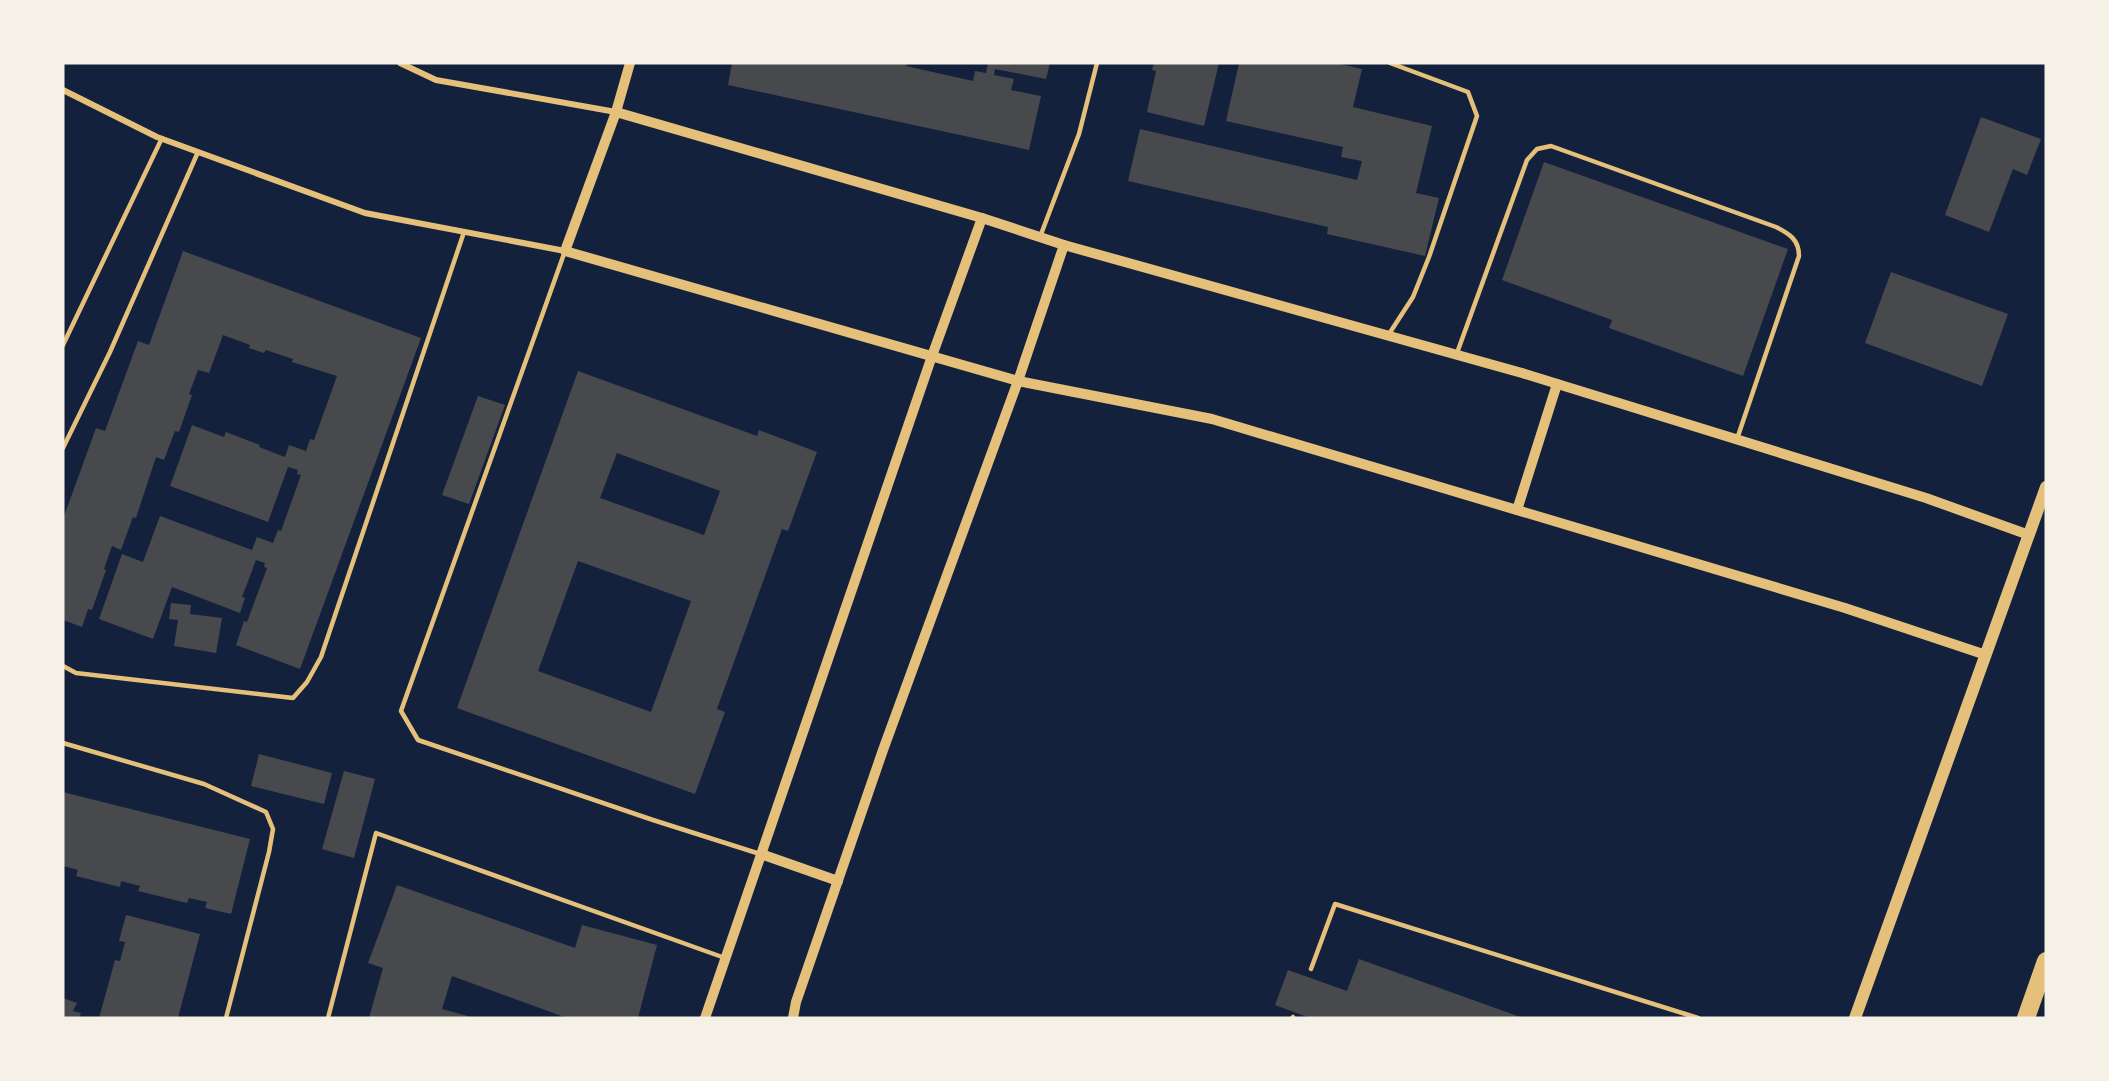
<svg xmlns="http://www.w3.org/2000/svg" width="2109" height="1081" font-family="Merriweather,serif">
  <rect width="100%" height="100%" fill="#14213d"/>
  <!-- building -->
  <g fill="#48494c" fill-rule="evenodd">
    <polygon points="732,63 907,63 906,66 973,81 975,71 986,73 988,63 1050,63 1046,79 995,69 994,75 1014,79 1011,90 1041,96 1029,150 728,85"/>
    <polygon points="1154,63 1219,63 1204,126 1147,112 1156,71 1152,70"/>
    <polygon points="1239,63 1336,63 1362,69 1353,107 1432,126 1416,193 1439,198 1425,256 1327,234 1328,227 1128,181 1140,129 1357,180 1362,161 1341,157 1343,147 1226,121"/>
    <polygon points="1981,117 2041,139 2027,175 2013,169 1989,232 1945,215"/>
    <polygon points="1544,162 1788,249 1743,376 1609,328 1612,320 1502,280"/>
    <polygon points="183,251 421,338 300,669 236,645 244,621 247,622 267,568 264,567 265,563 256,560 242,597 245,598 240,613 172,587 153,639 99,619 122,554 143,562 160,516 252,550 257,537 273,543 278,530 281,531 301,475 297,474 298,470 288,467 268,522 170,486 192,425 224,437 226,432 260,445 259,447 285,457 289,445 306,451 310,439 314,440 337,376 292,362 293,359 266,350 264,353 249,348 250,345 223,335 209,373 198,370 189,394 192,395 179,432 175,431 164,460 156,457 136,518 133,517 121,550 112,546 104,569 106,570 92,610 88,609 82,627 63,620 63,519 96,428 105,431 138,341 149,345"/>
    <polygon points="1891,272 2008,314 1982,386 1865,343"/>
    <path d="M578 371 757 436 759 430 817 452 788 531 782 529 717 709 725 712 695 794 457 708ZM617 453 720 491 704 535 600 498ZM578 561 691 601 651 712 538 671Z"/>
    <polygon points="478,396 505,405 469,504 442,495"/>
    <polygon points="171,603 191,605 190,614 222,618 216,653 174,646 178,620 169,619"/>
    <polygon points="259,754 332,773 324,804 251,786"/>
    <polygon points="344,771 375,779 354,858 322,849"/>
    <polygon points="63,792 250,839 231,914 205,908 207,902 189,898 187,903 138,891 140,886 121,881 120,887 76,876 78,870 63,866"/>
    <polygon points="397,885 575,948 582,925 657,945 638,1018 567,1018 452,976 442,1009 475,1018 369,1018 383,968 368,963"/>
    <polygon points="126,915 200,934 178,1018 99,1018 115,960 120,961 125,942 119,941"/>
    <polygon points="1359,959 1523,1018 1310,1018 1275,1005 1288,970 1347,991"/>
    <polygon points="63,998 77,1003 73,1011 81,1013 79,1018 63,1018"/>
  </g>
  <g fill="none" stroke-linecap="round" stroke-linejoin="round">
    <!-- service -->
    <g stroke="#e5c07b" stroke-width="4.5">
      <polyline points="1040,237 1079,134 1097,63"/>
      <polyline points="565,251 401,711 418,740 653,820 760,854"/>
      <polyline points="1389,334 1413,297 1429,257 1477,116 1468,92 1390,63"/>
      <polyline points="63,345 162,138"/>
      <path d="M1457 353 1527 160 1537 149 1551 146 1776 227C1790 234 1799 240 1799 256L1737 439"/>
      <polyline points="63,448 110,352 198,152"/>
      <polyline points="63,666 76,673 293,698 307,682 321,657 464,232"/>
      <polyline points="63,743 204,784 266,812 273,829 269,852 226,1018"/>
      <polyline points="1311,969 1335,904 1698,1018"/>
      <polyline points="328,1018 376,833 725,958"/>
      <polyline points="1292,1018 1293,1017"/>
    </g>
    <!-- minor -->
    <g stroke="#e5c07b" stroke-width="6">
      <polyline points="400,63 436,80 616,112"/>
      <polyline points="63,90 157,137 365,213 565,251"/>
    </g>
    <!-- tertiary -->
    <g stroke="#e5c07b" stroke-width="10">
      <polyline points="630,63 616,112 565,251 1018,381 1212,419 1845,608 1986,655"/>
      <polyline points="616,112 982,218 1064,245 1522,373 1926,498 2029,535"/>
      <polyline points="1517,510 1557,384"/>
      <polyline points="761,854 838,881"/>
      <polyline points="705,1018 932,356 982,218"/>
      <polyline points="793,1018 796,1002 883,750 1018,381 1064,245"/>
    </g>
    <!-- secondary -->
    <polyline stroke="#e5c07b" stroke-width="12" points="1855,1018 2046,487"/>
    <!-- motorway -->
    <polyline stroke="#e5c07b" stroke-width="18" points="2026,1018 2046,961"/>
  </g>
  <!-- border -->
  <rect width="2109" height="1081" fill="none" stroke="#f6f1e7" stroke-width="129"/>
</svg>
